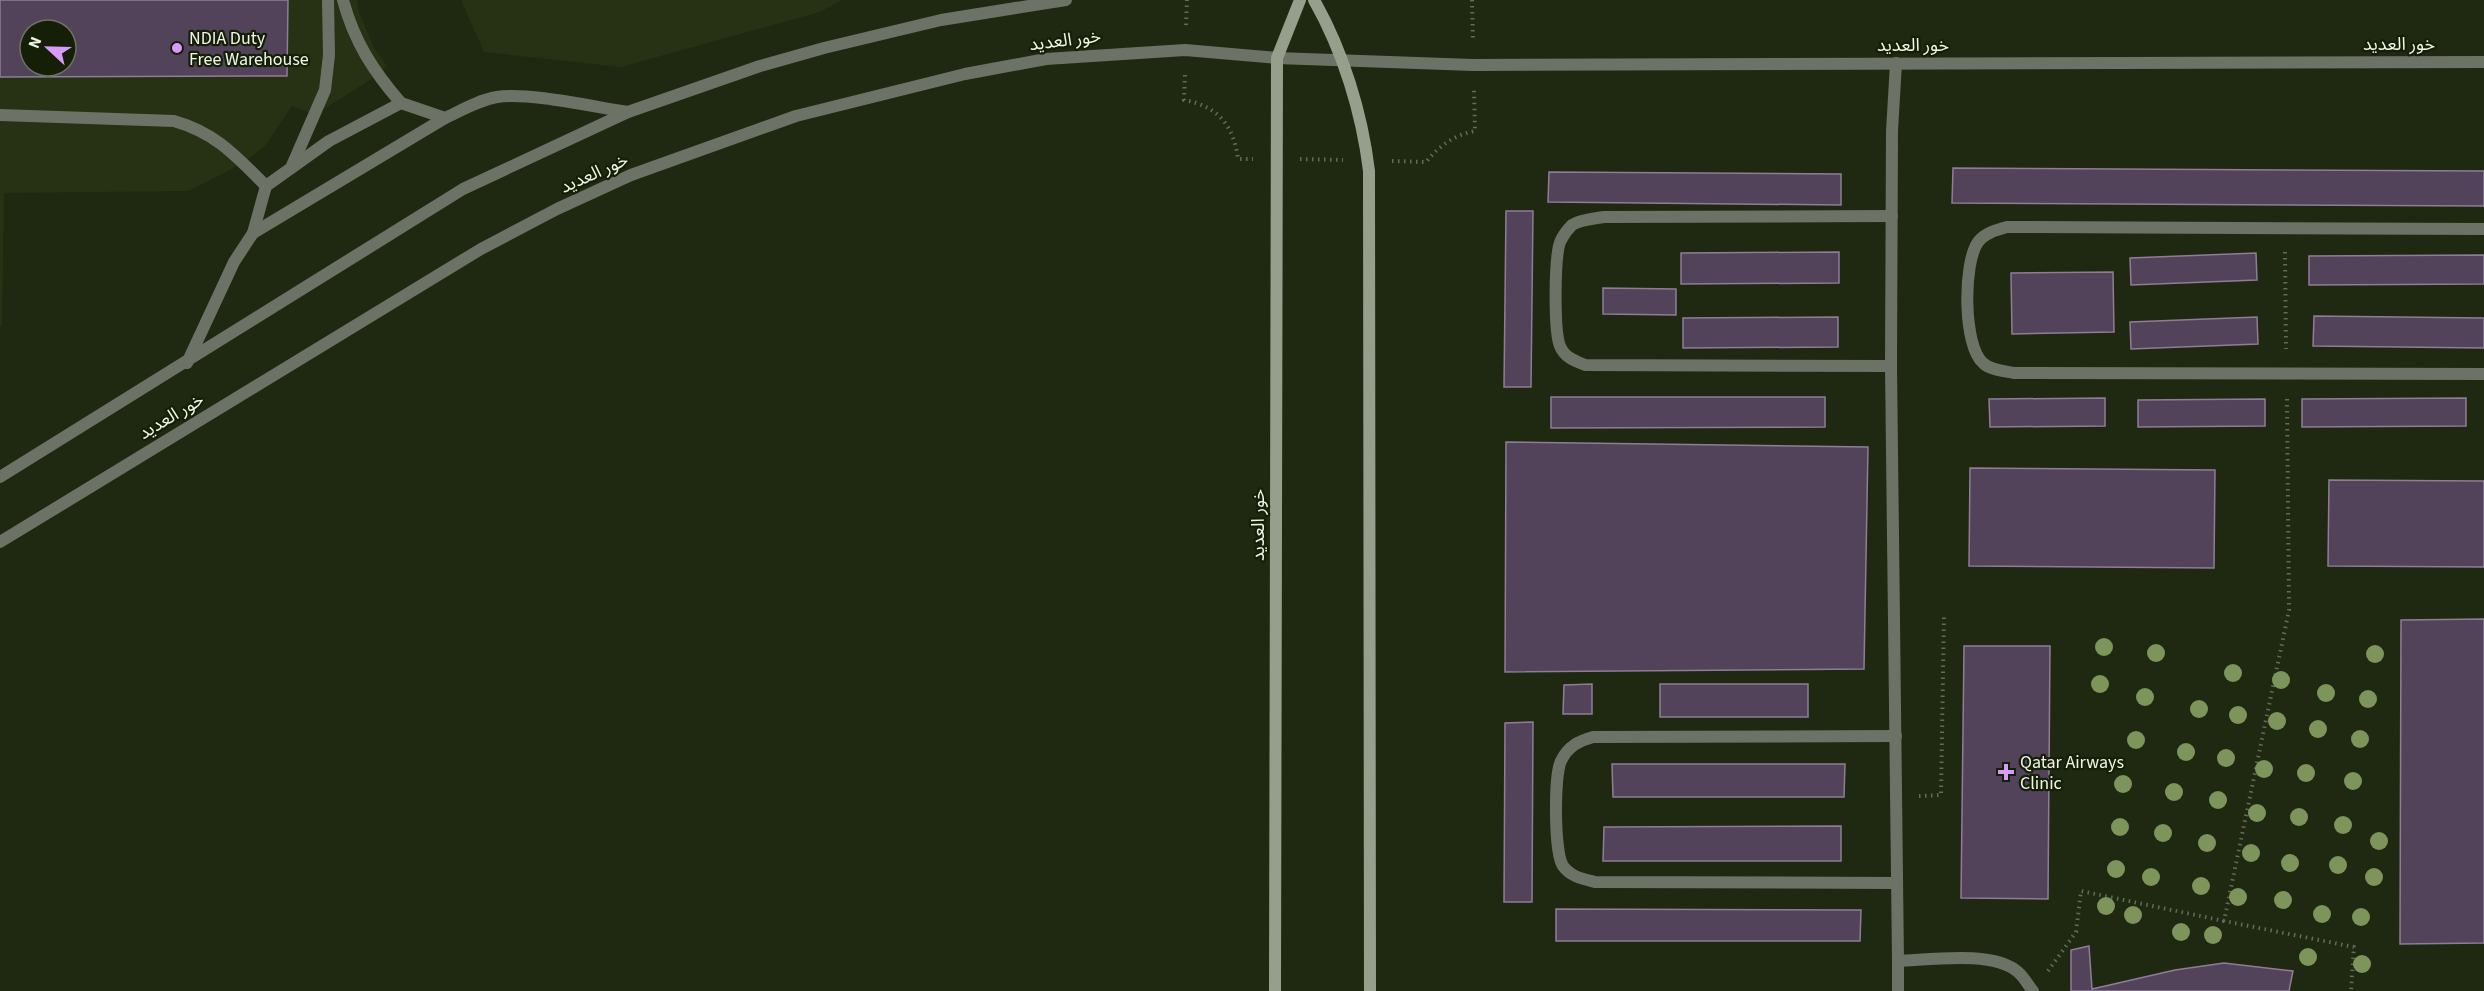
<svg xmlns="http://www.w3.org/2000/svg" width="2484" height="991" font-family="'Source Sans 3','Noto Sans Arabic',sans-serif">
  <rect width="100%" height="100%" fill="#1f2810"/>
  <!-- built -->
  <g fill="#263213" fill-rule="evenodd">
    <path d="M0 0H357L359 12 373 46 387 66 376 76 315 115 292 106 265 146 243 163 189 191 4 193 2 325H0ZM30 30H66V66H30Z"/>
    <polygon points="461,0 842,0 820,12 621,67 484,52"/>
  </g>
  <!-- building -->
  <g fill="#52435b" stroke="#8e7d97" stroke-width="1.5" fill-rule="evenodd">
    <path d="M0 0H288L287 76 0 77ZM30 30H66V66H30Z"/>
    <polygon points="1953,168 2484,171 2484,206 1952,203"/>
    <polygon points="1549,172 1841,174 1841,205 1548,202"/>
    <polygon points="1506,211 1533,211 1531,387 1504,387"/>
    <polygon points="1839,252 1839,283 1681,284 1681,253"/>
    <polygon points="2256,253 2257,280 2131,285 2130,258"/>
    <polygon points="2484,255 2484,284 2309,285 2309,256"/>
    <polygon points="2113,272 2114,332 2012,334 2011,273"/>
    <polygon points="1603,288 1676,289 1676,315 1603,314"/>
    <polygon points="2314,316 2484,318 2484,348 2313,346"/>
    <polygon points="1838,317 1838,347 1683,348 1683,318"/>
    <polygon points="2257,317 2258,344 2131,349 2130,322"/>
    <polygon points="1551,397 1825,397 1825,427 1551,428"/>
    <polygon points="2105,398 2105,426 1990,427 1989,399"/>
    <polygon points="2466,398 2466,426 2302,427 2302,399"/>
    <polygon points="2265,399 2265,426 2138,427 2138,400"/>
    <polygon points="1506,442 1868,447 1864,669 1505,672"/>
    <polygon points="1970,468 2215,470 2214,568 1969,566"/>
    <polygon points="2329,480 2484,481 2484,567 2328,566"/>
    <polygon points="2484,619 2484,943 2400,944 2401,620"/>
    <polygon points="1964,646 2050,646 2048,899 1961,898"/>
    <polygon points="1592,684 1592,714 1563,714 1564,685"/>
    <rect x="1660" y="684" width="148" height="33"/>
    <polygon points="1533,722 1532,902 1504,902 1505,723"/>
    <polygon points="1612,764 1845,764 1844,797 1613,797"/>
    <polygon points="1841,826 1841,861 1603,861 1604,827"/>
    <polygon points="1556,909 1861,910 1860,941 1556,941"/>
    <polygon points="2089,946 2092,989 2175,970 2224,963 2293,971 2289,991 2071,991 2071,950"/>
  </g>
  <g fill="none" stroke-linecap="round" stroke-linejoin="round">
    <!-- path -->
    <g stroke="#636c56" stroke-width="4" stroke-dasharray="1.5 4.5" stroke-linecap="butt">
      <polyline points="1472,0 1473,41"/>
      <polyline points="1186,25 1187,0"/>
      <path d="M1185 75 1184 100C1218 106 1234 126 1238 159H1253"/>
      <polyline points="1300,159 1343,160"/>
      <path d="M1392 161 1426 162C1439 146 1454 135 1475 131L1474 88"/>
      <polyline points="2285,252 2286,349"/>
      <polyline points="2287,399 2289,610 2224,921 2354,947 2351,991"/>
      <polyline points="1919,796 1941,795 1944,615"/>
      <polyline points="2048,971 2076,932 2081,891 2224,921"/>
    </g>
    <!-- lane -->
    <g stroke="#6d7266" stroke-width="12">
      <path d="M343 0C354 41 373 71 401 103"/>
      <polyline points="1896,63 1892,131 1891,366 1898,961"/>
      <path d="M0 115 174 121C216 133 236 156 266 186"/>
      <polyline points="291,168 325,90 329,55 328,0"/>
      <path d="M2484 229 2007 227C1996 230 1985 233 1978 242 1963 263 1963 346 1983 363 1990 370 2004 371 2014 373L2484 374"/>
      <polyline points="253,233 445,118"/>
      <path d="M187 363 234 262 253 233 266 186 329 141 401 103 445 118C462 110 479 100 497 97 528 92 594 107 628 112"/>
      <path d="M1891 366 1585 365C1575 361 1564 357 1560 346 1554 332 1554 253 1561 240 1563 236 1569 228 1572 225 1581 219 1593 219 1604 217L1892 216"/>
      <path d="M1896 736 1593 737C1579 741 1568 746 1561 761 1554 775 1554 853 1563 866 1571 877 1583 879 1595 882L1897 883"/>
      <path d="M1898 991V961C1929 960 1993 950 2018 972 2024 977 2028 985 2033 991"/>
    </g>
    <!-- street -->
    <g stroke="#6d7266" stroke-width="12">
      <polyline points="0,477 463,189 628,112 760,66 824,48 941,20 1066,0"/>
      <polyline points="0,542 481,249 557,209 631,175 796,116 965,74 1046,59 1185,50 1277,58 1473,65 2484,62"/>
    </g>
    <!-- secondary -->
    <g stroke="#969f8c" stroke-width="12">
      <path d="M1314 0C1343 51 1362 113 1369 171L1370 991"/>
      <polyline points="1275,991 1277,58 1300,0"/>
    </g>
  </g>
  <!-- trees -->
  <g fill="#7d945b">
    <circle cx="2104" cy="647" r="9"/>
    <circle cx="2156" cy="653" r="9"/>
    <circle cx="2375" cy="654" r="9"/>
    <circle cx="2233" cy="673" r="9"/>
    <circle cx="2281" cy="680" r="9"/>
    <circle cx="2100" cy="684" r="9"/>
    <circle cx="2326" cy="693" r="9"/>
    <circle cx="2145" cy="697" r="9"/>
    <circle cx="2368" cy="699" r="9"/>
    <circle cx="2199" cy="709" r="9"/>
    <circle cx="2238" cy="715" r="9"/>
    <circle cx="2277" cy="721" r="9"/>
    <circle cx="2318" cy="729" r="9"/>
    <circle cx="2360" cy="739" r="9"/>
    <circle cx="2136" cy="740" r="9"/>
    <circle cx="2186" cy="752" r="9"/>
    <circle cx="2226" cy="758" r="9"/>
    <circle cx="2264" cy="769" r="9"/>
    <circle cx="2306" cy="773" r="9"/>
    <circle cx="2353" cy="781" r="9"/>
    <circle cx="2123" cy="784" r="9"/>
    <circle cx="2174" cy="792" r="9"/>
    <circle cx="2218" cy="800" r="9"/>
    <circle cx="2257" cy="813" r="9"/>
    <circle cx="2299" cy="817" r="9"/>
    <circle cx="2343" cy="825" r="9"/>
    <circle cx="2120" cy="827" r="9"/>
    <circle cx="2163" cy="833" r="9"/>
    <circle cx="2379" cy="841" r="9"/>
    <circle cx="2207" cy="843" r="9"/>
    <circle cx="2251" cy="853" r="9"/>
    <circle cx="2290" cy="863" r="9"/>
    <circle cx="2338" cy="865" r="9"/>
    <circle cx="2116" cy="869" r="9"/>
    <circle cx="2151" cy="877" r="9"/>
    <circle cx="2374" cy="877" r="9"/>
    <circle cx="2201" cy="886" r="9"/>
    <circle cx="2238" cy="897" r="9"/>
    <circle cx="2283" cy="900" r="9"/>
    <circle cx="2106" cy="906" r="9"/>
    <circle cx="2322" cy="914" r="9"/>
    <circle cx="2133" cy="915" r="9"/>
    <circle cx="2361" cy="917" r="9"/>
    <circle cx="2181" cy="932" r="9"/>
    <circle cx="2213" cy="935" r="9"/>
    <circle cx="2308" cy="957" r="9"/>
    <circle cx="2362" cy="964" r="9"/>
  </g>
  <!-- markers -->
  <g fill="#d79bf9" stroke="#151e07" stroke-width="2">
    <circle cx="177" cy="48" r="6"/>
    <path d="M2003 763h6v6h6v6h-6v6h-6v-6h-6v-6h6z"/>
  </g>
  <g text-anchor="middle" stroke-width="4.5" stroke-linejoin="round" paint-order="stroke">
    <!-- poi labels -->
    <g font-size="18" fill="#eff6e6" stroke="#151e07" text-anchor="start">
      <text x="189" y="44">NDIA Duty<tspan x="189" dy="21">Free Warehouse</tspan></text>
      <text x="2020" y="768">Qatar Airways<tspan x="2020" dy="21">Clinic</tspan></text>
    </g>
    <!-- street labels -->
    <g font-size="18" fill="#eff6e6" stroke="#151e07">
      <text transform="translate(1065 40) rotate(-7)" y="6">خور العديد</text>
      <text x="2399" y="50">خور العديد</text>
      <text x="1913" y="51">خور العديد</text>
      <text transform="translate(594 173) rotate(-24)" y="6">خور العديد</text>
      <text transform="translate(171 416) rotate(-31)" y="6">خور العديد</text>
      <text transform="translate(1258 525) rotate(-90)" y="6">خور العديد</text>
    </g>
  </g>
  <!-- north arrow -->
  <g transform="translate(48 48) rotate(292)"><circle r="28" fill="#151e07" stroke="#6c7460" stroke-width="1.5"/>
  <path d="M0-4.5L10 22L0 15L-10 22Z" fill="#d79bf9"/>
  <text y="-9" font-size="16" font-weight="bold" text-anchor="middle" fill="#eff6e6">N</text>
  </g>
</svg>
